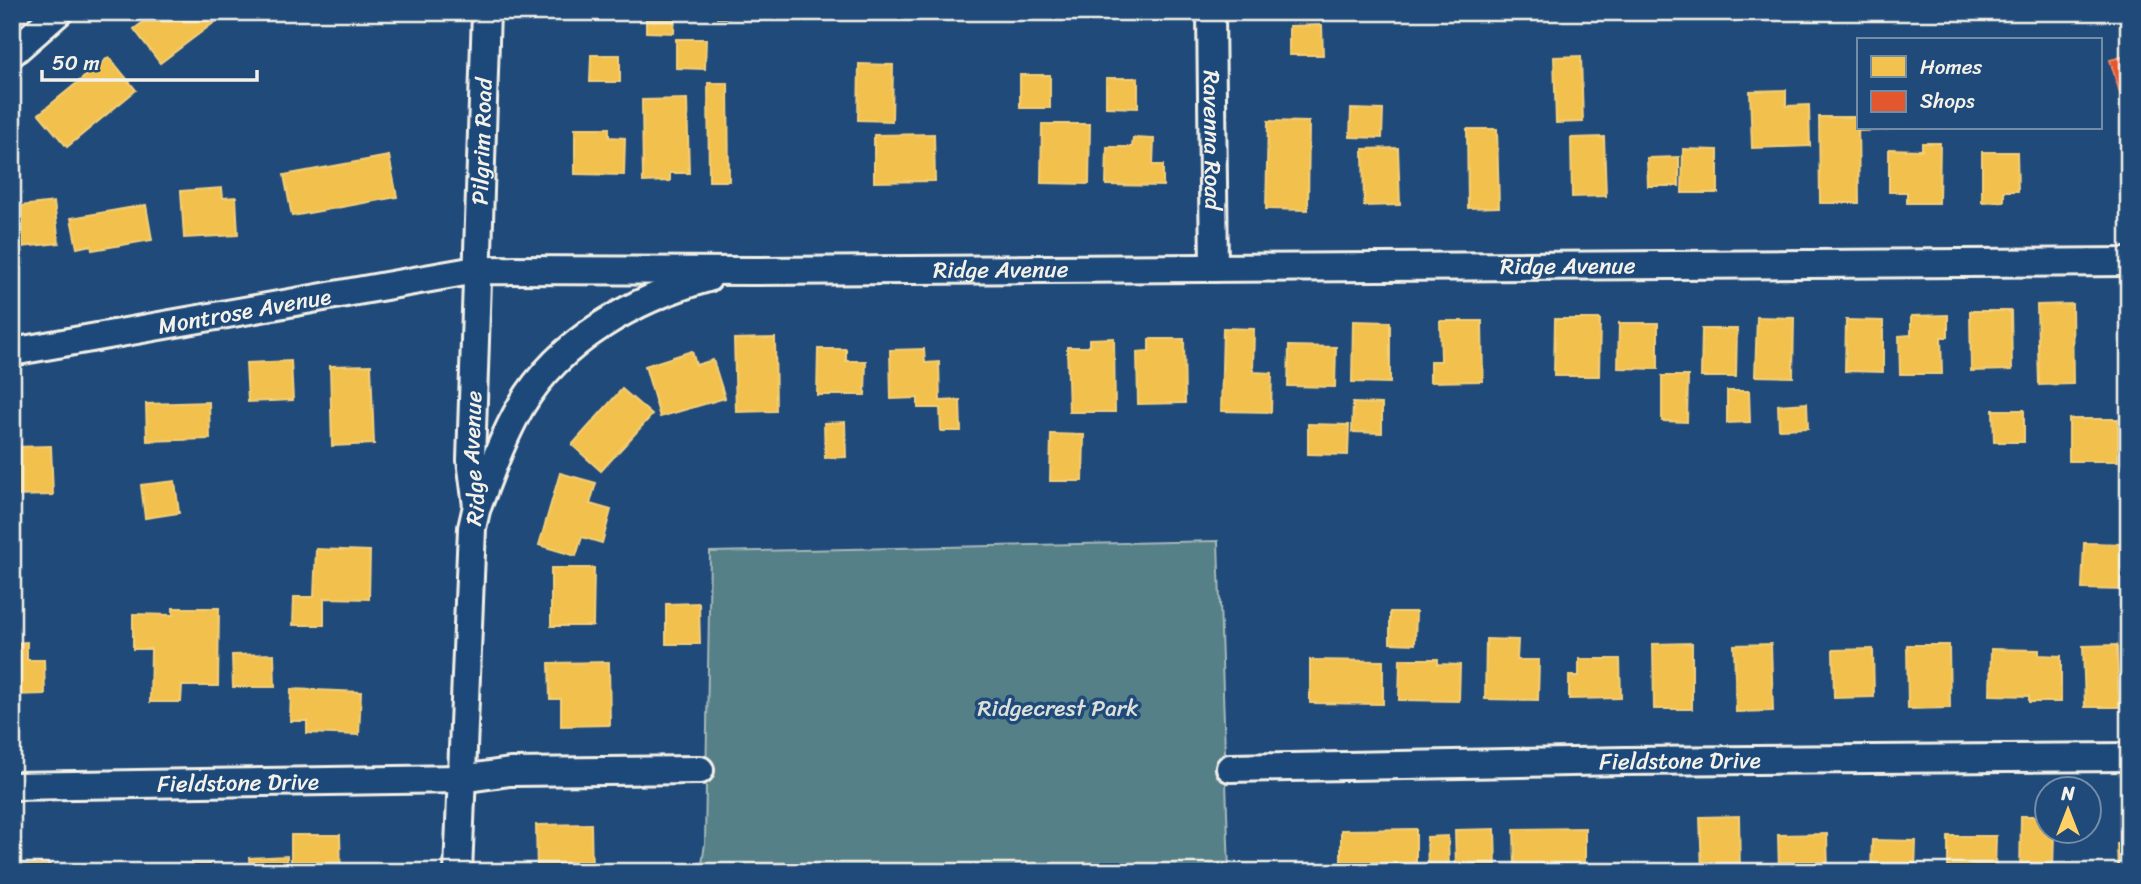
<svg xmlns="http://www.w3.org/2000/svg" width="2141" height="884" font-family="Sriracha,sans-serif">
  <rect width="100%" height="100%" fill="#1f4a7a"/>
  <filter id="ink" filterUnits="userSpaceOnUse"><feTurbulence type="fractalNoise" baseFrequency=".0143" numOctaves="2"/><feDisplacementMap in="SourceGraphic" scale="14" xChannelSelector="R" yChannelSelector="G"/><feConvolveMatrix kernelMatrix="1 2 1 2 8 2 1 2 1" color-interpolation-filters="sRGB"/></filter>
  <g filter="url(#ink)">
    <!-- green -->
    <polygon fill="#578087" stroke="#a6b8b8" stroke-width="2" points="1218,541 1229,872 701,872 705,843 710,552"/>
    <!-- homes -->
    <g fill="#f2c14e" stroke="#f3cf7c" stroke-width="2">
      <polygon points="157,12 215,12 220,18 160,63 134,29"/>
      <polygon points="646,12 675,12 674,33 646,32"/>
      <rect x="717" y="12" width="12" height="6"/>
      <polygon points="1322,25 1323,55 1289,55 1289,26"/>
      <polygon points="676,39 706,39 705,69 676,68"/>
      <polygon points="591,55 620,55 620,82 590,82"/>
      <polygon points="1581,56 1583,122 1556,123 1554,57"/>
      <polygon points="109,57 136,90 67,147 39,114"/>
      <polygon points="859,64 893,65 892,121 858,120"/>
      <rect x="1020" y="75" width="30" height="33"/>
      <polygon points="1106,78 1138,78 1138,108 1106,107"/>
      <polygon points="708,83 728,83 729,181 709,181"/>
      <polygon points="1786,90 1786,106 1809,105 1810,146 1752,148 1750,91"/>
      <polygon points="687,99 689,173 670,173 670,181 643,182 642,100"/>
      <polygon points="1858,99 1859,128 1887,128 1887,130 1859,131"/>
      <polygon points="1351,109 1383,110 1382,138 1350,137"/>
      <polygon points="1819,117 1858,117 1859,203 1820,203"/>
      <polygon points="1268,121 1309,122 1308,210 1266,209"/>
      <polygon points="1042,124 1090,124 1089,184 1041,183"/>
      <polygon points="575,128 609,128 609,137 625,138 624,175 575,174"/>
      <polygon points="1467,129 1497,129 1499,207 1468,208"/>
      <polygon points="934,134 935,181 874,182 874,135"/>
      <polygon points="1604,137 1606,196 1572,197 1571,138"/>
      <polygon points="1133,138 1154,139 1153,165 1163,165 1163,186 1106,185 1107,147 1132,147"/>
      <polygon points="1922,143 1940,143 1939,203 1907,203 1907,192 1889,192 1889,149 1922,150"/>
      <polygon points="1398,148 1400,205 1364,206 1363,149"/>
      <polygon points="1683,149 1718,150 1718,193 1682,193"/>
      <polygon points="1982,152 2017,152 2018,191 2004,191 2004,201 1982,202"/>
      <polygon points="389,156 397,197 292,216 284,175"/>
      <polygon points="1679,157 1679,186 1648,186 1647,158"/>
      <polygon points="222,188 223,198 236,197 238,235 184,238 181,191"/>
      <polygon points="54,202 59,243 21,247 23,264 12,265 12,207"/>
      <polygon points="146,205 152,240 92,250 91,245 77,248 71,218"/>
      <polygon points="2072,304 2073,384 2039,385 2037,305"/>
      <polygon points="1970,311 2011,311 2012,370 1971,371"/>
      <polygon points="1948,315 1948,337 1941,337 1942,374 1900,374 1899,336 1911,335 1911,316"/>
      <polygon points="1757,317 1794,318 1793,377 1755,376"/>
      <polygon points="1555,319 1600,319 1599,376 1554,376"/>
      <polygon points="1846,320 1883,321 1883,372 1845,371"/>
      <polygon points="1353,321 1390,322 1390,383 1352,382"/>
      <polygon points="1440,321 1482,321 1483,381 1430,382 1430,361 1441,361"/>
      <polygon points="1619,323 1658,323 1658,369 1618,368"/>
      <polygon points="1223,328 1254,329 1253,372 1272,373 1271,412 1221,411"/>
      <polygon points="1702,329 1737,329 1736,377 1701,377"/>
      <polygon points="775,338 776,411 736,412 734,339"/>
      <polygon points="1114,338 1115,412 1069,412 1067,347 1089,347 1089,339"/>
      <polygon points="1149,339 1184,339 1185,403 1138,404 1137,352 1149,351"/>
      <polygon points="1289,346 1336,347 1335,387 1288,386"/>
      <polygon points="818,349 846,349 846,361 866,361 865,395 817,395"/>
      <polygon points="924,349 925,363 939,362 940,401 960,400 961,431 941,431 940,408 918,408 918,398 891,399 890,350"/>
      <polygon points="692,351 696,365 713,360 725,398 660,417 645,366"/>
      <polygon points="291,361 293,400 248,402 246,363"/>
      <polygon points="371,365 374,444 332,446 330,366"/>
      <polygon points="1662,376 1688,376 1687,422 1662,421"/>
      <polygon points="622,389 652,415 601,471 572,445"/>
      <polygon points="1727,391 1749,391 1750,422 1727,423"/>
      <polygon points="209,402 210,439 147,441 146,404"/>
      <polygon points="1353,403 1382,404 1382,433 1352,432"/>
      <polygon points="1807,403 1808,428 1779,429 1778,405"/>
      <polygon points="1993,410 2024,410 2024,442 1994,442"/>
      <rect x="2069" y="419" width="49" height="42"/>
      <polygon points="845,422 846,457 825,458 824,423"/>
      <polygon points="1308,424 1349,425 1348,455 1308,454"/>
      <polygon points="1051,434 1084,435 1083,481 1050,481"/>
      <polygon points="51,446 53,495 12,496 12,447"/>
      <polygon points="560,473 596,483 590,504 611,510 602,543 582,537 576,556 539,545"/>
      <polygon points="175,481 179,513 145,518 141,485"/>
      <polygon points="2084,543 2128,544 2126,590 2082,589"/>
      <polygon points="316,549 370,551 369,599 324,598 324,625 293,625 294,597 314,597"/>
      <polygon points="551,568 594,568 593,626 551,626"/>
      <polygon points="699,603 700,644 666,644 666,604"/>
      <polygon points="173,608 219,608 218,686 182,686 181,702 150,702 151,649 133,649 133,614 173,615"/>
      <polygon points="1390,612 1416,612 1415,644 1390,643"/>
      <polygon points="1486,639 1518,640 1517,660 1539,660 1538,700 1485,699"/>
      <polygon points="27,642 27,660 44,660 45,694 12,695 12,643"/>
      <polygon points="1692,643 1692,709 1654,709 1653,644"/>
      <polygon points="1771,644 1773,711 1736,712 1734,645"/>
      <polygon points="1907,645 1949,645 1950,708 1908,709"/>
      <polygon points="2117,645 2119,707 2085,707 2083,646"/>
      <polygon points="1873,649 1874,697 1834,698 1833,650"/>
      <polygon points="1991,649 2039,650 2039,655 2061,656 2061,702 2029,702 2029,696 1990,695"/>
      <polygon points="274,654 275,687 233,687 232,655"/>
      <polygon points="1400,659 1438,659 1438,664 1460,665 1459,701 1399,700"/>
      <polygon points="1579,659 1620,659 1621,698 1569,699 1569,676 1579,676"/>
      <polygon points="1310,660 1383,661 1383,704 1310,703"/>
      <polygon points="609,662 610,725 561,726 561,699 550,699 549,663"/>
      <polygon points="291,689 361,692 359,735 307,733 307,721 290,721"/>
      <polygon points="1739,816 1740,872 1702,872 1700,817"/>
      <polygon points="2021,816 2046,816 2046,832 2054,832 2053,872 2020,872"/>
      <polygon points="591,824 592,872 537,872 536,825"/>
      <polygon points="1585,828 1585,866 1515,868 1514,829"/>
      <polygon points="1416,829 1416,872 1341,872 1341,830"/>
      <polygon points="1495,829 1496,868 1456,870 1455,830"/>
      <polygon points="1827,834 1828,872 1779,872 1778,835"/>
      <polygon points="291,835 340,835 341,871 291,871"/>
      <polygon points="1448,836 1449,870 1428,871 1427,837"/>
      <polygon points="1948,836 1996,836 1995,872 1948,872"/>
      <polygon points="1872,840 1916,841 1915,872 1871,872"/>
      <polygon points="2117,844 2129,844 2129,872 2118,872"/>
      <polygon points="287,856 288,872 250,872 249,858"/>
      <polygon points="51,864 51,872 12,872 12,865"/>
      <polygon points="210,864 210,872 152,872 152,865"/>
      <polygon points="75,866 93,866 93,872 76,872"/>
    </g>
    <!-- shops -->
    <polygon fill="#e4572e" stroke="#e98566" stroke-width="2" points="2129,55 2129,123 2110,60"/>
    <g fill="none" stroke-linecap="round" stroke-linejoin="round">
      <defs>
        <g id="minor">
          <path id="s1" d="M1211 12 1214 268"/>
          <polyline points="12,53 59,12"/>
          <path id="s2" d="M12 352 476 270 754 271 2129 262"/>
          <path d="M478 505C491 471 503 437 521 406 560 340 636 298 708 278"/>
          <path id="s3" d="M1230 768 1626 761 2129 757"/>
          <path id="s4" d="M12 786 461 779 510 772 700 770"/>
          <path id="s5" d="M458 872 472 528 477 506 471 460 486 12"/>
        </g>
      </defs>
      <!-- minor casing -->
      <use href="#minor" stroke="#f4f1e8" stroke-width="32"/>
      <!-- minor -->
      <use href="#minor" stroke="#1f4a7a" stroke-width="26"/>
    </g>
  </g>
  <g text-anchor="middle" stroke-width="7" stroke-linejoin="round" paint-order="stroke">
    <!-- street labels -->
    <g font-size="23" fill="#f4f1e8" stroke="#1f4a7a">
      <text dy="8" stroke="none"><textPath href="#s1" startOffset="128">Ravenna Road</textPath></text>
      <text dy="8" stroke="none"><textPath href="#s5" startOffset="732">Pilgrim Road</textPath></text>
      <text dy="8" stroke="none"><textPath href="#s2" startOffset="1563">Ridge Avenue</textPath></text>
      <text dy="8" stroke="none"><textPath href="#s2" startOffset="996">Ridge Avenue</textPath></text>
      <text dy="8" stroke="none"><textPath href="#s2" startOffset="236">Montrose Avenue</textPath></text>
      <text dy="8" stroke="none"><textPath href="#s5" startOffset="415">Ridge Avenue</textPath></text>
      <text dy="8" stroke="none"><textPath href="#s3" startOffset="450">Fieldstone Drive</textPath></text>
      <text dy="8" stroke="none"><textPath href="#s4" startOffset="226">Fieldstone Drive</textPath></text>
    </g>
    <!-- park labels -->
    <g font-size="23" fill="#dce0d9" stroke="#1f4a7a">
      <text x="1058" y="716">Ridgecrest Park</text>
    </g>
  </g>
  <!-- margin -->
  <rect width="2141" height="884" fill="none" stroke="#1f4a7a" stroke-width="42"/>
  <rect x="21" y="21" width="2099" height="842" fill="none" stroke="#f4f1e8" stroke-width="2.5" filter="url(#ink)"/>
  <!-- legend -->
  <rect x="1857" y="38" width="245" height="91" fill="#1f4a7a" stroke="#748da6" stroke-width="2"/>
  <rect x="1871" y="56" width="35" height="21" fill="#f2c14e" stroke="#748da6" stroke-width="2"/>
  <text x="1920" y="74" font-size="21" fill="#f4f1e8">Homes</text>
  <rect x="1871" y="91" width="35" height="21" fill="#e4572e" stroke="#748da6" stroke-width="2"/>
  <text x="1920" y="108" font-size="21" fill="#f4f1e8">Shops</text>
  <!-- north arrow -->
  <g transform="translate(2068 810)"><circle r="33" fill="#1f4a7a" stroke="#748da6" stroke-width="2"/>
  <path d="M0-5L12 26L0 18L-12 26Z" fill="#ffd166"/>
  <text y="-10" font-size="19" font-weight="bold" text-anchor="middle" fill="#f4f1e8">N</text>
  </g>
  <!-- scale -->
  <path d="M42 70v10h215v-10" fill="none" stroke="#f4f1e8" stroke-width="3.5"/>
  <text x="52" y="70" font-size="21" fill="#f4f1e8" stroke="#1f4a7a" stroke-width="5" paint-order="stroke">50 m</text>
</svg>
